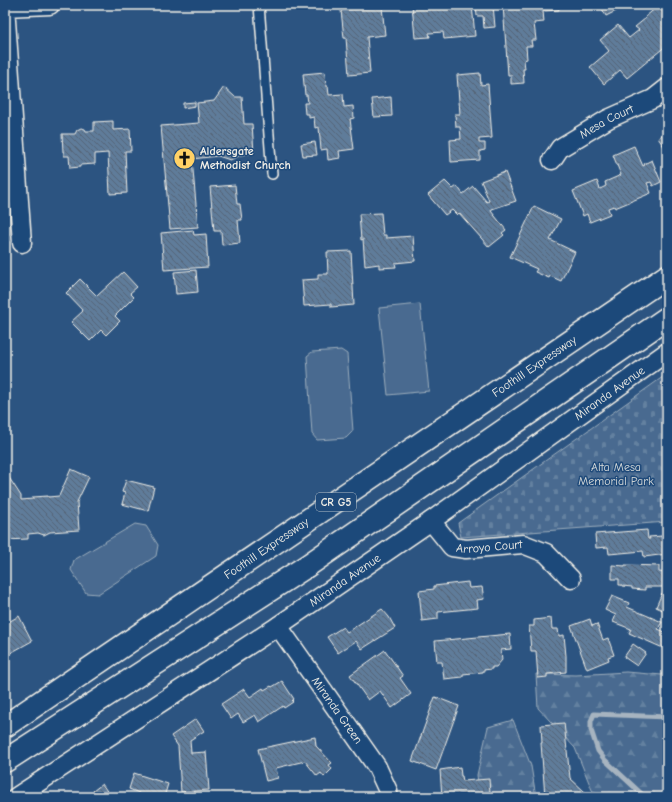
<svg xmlns="http://www.w3.org/2000/svg" width="672" height="802" font-family="'Comic Neue',sans-serif">
  <defs>
    <pattern id="forest-firs" width="22" height="20" patternUnits="userSpaceOnUse"><rect width="22" height="20" fill="#496b90"/><path d="M5 1l3.5 6h-7zM16 11l3.5 6h-7z" fill="#6481a0"/></pattern>
    <pattern id="cemetery-stones" width="16" height="16" patternUnits="userSpaceOnUse"><rect width="16" height="16" fill="#496b90"/><path d="M2 7V4a2 2 0 0 1 4 0v3zM10 15v-3a2 2 0 0 1 4 0v3z" fill="#6481a0"/></pattern>
    <pattern id="building-back-hatch" width="6" height="6" patternUnits="userSpaceOnUse"><rect width="6" height="6" fill="#5e7b9a"/><path d="M-1 5l2 2M0 0l6 6M5-1l2 2" fill="none" stroke="#556474"/></pattern>
  </defs>
  <rect width="100%" height="100%" fill="#2c5481"/>
  <filter id="ink" filterUnits="userSpaceOnUse"><feTurbulence type="fractalNoise" baseFrequency=".025" numOctaves="2"/><feDisplacementMap in="SourceGraphic" scale="8" xChannelSelector="R" yChannelSelector="G"/><feConvolveMatrix kernelMatrix="1 2 1 2 8 2 1 2 1" color-interpolation-filters="sRGB"/></filter>
  <g filter="url(#ink)">
    <!-- forest -->
    <g fill="url(#forest-firs)" stroke="#9eaebc">
      <polygon points="667,667 667,797 600,797 592,790 575,748 538,708 536,674 576,675 626,672 662,675"/>
      <polygon points="513,720 531,766 536,797 480,797 477,775 488,727"/>
    </g>
    <!-- cemetery -->
    <polygon fill="url(#cemetery-stones)" stroke="#9eaebc" points="667,374 667,522 461,537 458,523"/>
    <!-- green -->
    <g fill="#496b90" stroke="#9eaebc">
      <polygon points="420,304 429,391 388,395 379,308"/>
      <polygon points="341,350 347,354 353,431 346,438 317,440 312,434 307,356 312,352"/>
      <polygon points="135,524 146,526 158,545 156,556 98,594 86,593 71,570 74,560"/>
    </g>
    <g fill="none" stroke-linecap="round" stroke-linejoin="round">
      <!-- stream -->
      <polyline stroke="#a7b4c0" stroke-width="5" points="645,797 605,760 598,751 591,730 591,721 594,714 667,717"/>
    </g>
    <!-- building -->
    <g fill="url(#building-back-hatch)" stroke="#f4f1e8">
      <polygon points="412,5 472,5 475,36 444,39 443,32 429,33 430,37 415,38"/>
      <polygon points="476,5 493,5 495,27 484,28 483,16 477,16"/>
      <polygon points="503,5 558,5 559,10 543,11 544,22 534,23 536,40 531,40 532,46 526,46 527,59 524,60 525,69 523,69 524,83 511,84 511,75 508,75"/>
      <polygon points="600,5 628,5 606,16"/>
      <polygon points="666,5 667,5 667,33 666,34 667,35 667,45 627,78 620,70 604,84 590,67 609,51 600,40 618,25 629,38 639,30 635,27 646,18 645,17 657,7 660,10"/>
      <polygon points="382,7 385,35 367,37 370,73 349,75 346,38 344,38 341,10"/>
      <polygon points="325,72 326,86 328,86 329,95 343,94 344,107 353,106 354,118 350,119 354,149 339,151 340,158 328,160 327,149 321,150 319,127 315,128 314,117 309,118 309,114 305,114 304,103 308,103 307,95 305,95 303,74"/>
      <polygon points="480,73 481,85 488,84 492,138 479,139 479,143 485,143 485,150 480,151 480,160 451,162 450,140 461,139 460,127 456,127 455,114 460,114 457,75"/>
      <polygon points="224,87 235,97 242,97 244,124 252,124 254,153 241,155 230,160 218,156 192,159 198,227 170,229 161,126 199,123 197,103 214,101"/>
      <polygon points="391,97 392,116 374,117 372,99"/>
      <polygon points="195,102 195,106 183,108 183,103"/>
      <polygon points="113,121 113,130 130,129 131,151 125,151 127,193 110,194 108,153 95,154 95,164 80,165 80,167 70,168 69,156 64,156 64,152 63,152 62,134 75,134 77,130 81,128 85,129 86,131 94,131 94,122"/>
      <polygon points="667,131 667,151 658,138"/>
      <polygon points="315,142 317,155 303,156 301,144"/>
      <polygon points="634,146 643,166 645,165 644,164 652,160 661,182 653,186 651,182 647,183 651,193 615,208 614,206 608,208 610,214 590,222 587,214 583,216 573,191 597,181 600,189 606,186 605,182 621,175 613,155"/>
      <polygon points="505,172 516,201 492,209 491,211 506,230 502,233 504,235 489,247 459,213 457,215 452,210 445,215 428,195 445,181 453,189 457,186 463,194 473,186 487,202 489,201 481,181"/>
      <polygon points="235,185 237,204 240,204 242,220 238,220 240,243 222,245 221,231 214,231 210,187"/>
      <polygon points="534,206 561,219 550,240 575,252 561,281 550,276 549,278 535,272 537,269 510,257"/>
      <polygon points="381,213 383,235 386,235 386,238 413,236 415,261 395,263 396,267 379,268 379,264 365,266 363,239 361,240 359,214"/>
      <polygon points="193,230 194,235 206,234 208,267 164,270 161,233"/>
      <polygon points="351,251 354,305 331,307 331,304 304,306 302,280 318,279 318,274 328,274 327,252"/>
      <polygon points="196,270 198,292 176,294 174,272"/>
      <polygon points="123,272 137,287 130,293 134,297 115,316 120,321 106,335 101,330 90,341 71,322 83,311 66,293 80,279 97,296"/>
      <polygon points="71,469 89,477 77,502 79,530 50,532 44,535 38,533 28,534 28,539 5,540 5,474 6,473 21,496 21,500 33,499 33,497 48,496 48,497 59,496"/>
      <polygon points="126,480 154,487 148,511 122,504 125,493 122,492"/>
      <polygon points="647,530 648,539 650,539 649,537 662,536 662,538 667,538 667,554 644,557 643,551 609,554 608,547 596,548 595,534"/>
      <polygon points="612,565 625,566 625,565 659,566 659,572 667,573 667,587 645,587 645,590 632,589 632,587 622,586 622,585 619,585 619,579 612,579"/>
      <polygon points="468,582 469,588 482,587 484,599 477,600 478,608 438,612 438,619 422,621 419,591 434,589 434,586"/>
      <polygon points="662,593 667,595 667,612 656,607"/>
      <polygon points="612,596 629,603 627,607 662,622 658,629 667,633 667,640 663,648 629,633 631,629 613,622 616,615 605,610"/>
      <polygon points="382,609 389,617 395,628 362,649 356,641 338,653 327,637 343,627 347,632"/>
      <polygon points="19,616 32,641 5,656 5,624"/>
      <polygon points="551,618 552,629 558,629 559,636 564,635 566,656 566,672 547,674 547,677 538,678 536,651 531,651 529,626 534,626 534,620"/>
      <polygon points="590,619 592,626 597,624 603,640 608,638 614,655 608,657 609,660 587,669 571,626"/>
      <polygon points="510,634 511,649 501,650 502,660 496,667 492,667 492,669 483,670 483,672 463,674 463,677 444,679 442,662 437,662 435,641"/>
      <polygon points="633,644 646,653 637,666 624,657"/>
      <polygon points="385,650 403,676 400,678 411,694 392,708 380,691 368,700 350,675"/>
      <polygon points="282,681 294,699 292,701 293,702 284,708 283,706 259,722 255,715 243,722 238,714 231,719 221,704 244,689 250,697 263,688 264,690 271,686 272,687"/>
      <polygon points="435,697 459,706 436,770 412,761"/>
      <polygon points="196,719 204,731 190,740 191,753 206,752 209,790 181,792 178,746 171,736"/>
      <polygon points="564,723 570,778 585,792 580,797 545,797 541,743 542,743 541,725"/>
      <polygon points="315,737 316,746 332,763 329,765 332,769 324,777 321,773 317,776 305,761 276,768 278,778 266,781 258,749"/>
      <polygon points="460,767 461,776 462,776 463,781 489,779 490,793 459,795 459,797 442,797 440,770"/>
      <polygon points="134,773 168,784 164,797 138,797 139,793 129,789"/>
      <polygon points="102,784 111,797 98,797 93,791"/>
    </g>
    <g fill="none" stroke-linecap="round" stroke-linejoin="round">
      <defs>
        <polyline id="lane" points="259,5 272,174"/>
        <g id="street">
          <path id="s1" d="M552 160 560 148 608 119 653 99 667 88"/>
          <polyline points="22,243 5,7 50,5"/>
          <path id="s2" d="M431 521 452 547 466 549 523 544 546 553 571 579"/>
          <path id="s3" d="M278 626 377 767 388 791V797"/>
          <path id="s4" d="M16 797 278 626 431 521 667 352"/>
        </g>
        <g id="highway">
          <path id="s5" d="M5 726 667 276"/>
          <polyline points="5,761 307,566 667,318"/>
        </g>
      </defs>
      <!-- lane casing -->
      <use href="#lane" stroke="#f4f1e8" stroke-width="12"/>
      <!-- street casing -->
      <use href="#street" stroke="#f4f1e8" stroke-width="21"/>
      <!-- highway casing -->
      <use href="#highway" stroke="#f4f1e8" stroke-width="25"/>
      <!-- lane -->
      <use href="#lane" stroke="#1f4a7a" stroke-width="9"/>
      <!-- street -->
      <use href="#street" stroke="#1f4a7a" stroke-width="18"/>
      <!-- highway -->
      <use href="#highway" stroke="#1f4a7a" stroke-width="22"/>
    </g>
  </g>
  <!-- icons -->
  <defs>
    <symbol id="church-disc" viewBox="-11 -11 22 22"><circle r="9.5" fill="#ffd166" stroke="#1f4a7a"/><path d="M-1.2-6h2.4v3.5h3.3v2.4h-3.3V6h-2.4V-.1h-3.3v-2.4h3.3Z" fill="#111"/></symbol>
  </defs>
  <g fill-rule="evenodd">
    <use href="#church-disc" x="172" y="146" width="25" height="25"/>
  </g>
  <g text-anchor="middle" stroke-width="3" stroke-linejoin="round" paint-order="stroke">
    <!-- shield labels -->
    <rect fill="#1f4a7a" stroke="#b4bfc7" stroke-width="1" x="316" y="493" width="40" height="18" rx="3"/>
    <g font-size="11" font-weight="bold" fill="#f4f1e8">
      <text x="336" y="506">CR G5</text>
    </g>
    <!-- street labels -->
    <g font-size="12" fill="#f4f1e8" stroke="#1f4a7a">
      <text dy="4" stroke="none"><textPath href="#s1" startOffset="68">Mesa Court</textPath></text>
      <text dy="4" stroke="none"><textPath href="#s5" startOffset="640">Foothill Expressway</textPath></text>
      <text dy="4" stroke="none"><textPath href="#s4" startOffset="718">Miranda Avenue</textPath></text>
      <text dy="4" stroke="none"><textPath href="#s2" startOffset="71">Arroyo Court</textPath></text>
      <text dy="4" stroke="none"><textPath href="#s5" startOffset="316">Foothill Expressway</textPath></text>
      <text dy="4" stroke="none"><textPath href="#s4" startOffset="394">Miranda Avenue</textPath></text>
      <text dy="4" stroke="none"><textPath href="#s3" startOffset="103">Miranda Green</textPath></text>
    </g>
    <!-- poi labels -->
    <g font-size="12" font-weight="bold" fill="#f4f1e8" stroke="#1f4a7a" text-anchor="start">
      <text x="200" y="155">Aldersgate<tspan x="200" dy="14">Methodist Church</tspan></text>
    </g>
    <!-- park labels -->
    <g font-size="12" fill="#dadddb" stroke="#1f4a7a">
      <text x="616" y="471">Alta Mesa<tspan x="616" dy="14">Memorial Park</tspan></text>
    </g>
  </g>
  <!-- margin -->
  <rect width="672" height="802" fill="none" stroke="#1f4a7a" stroke-width="20"/>
  <rect x="10" y="10" width="652" height="782" fill="none" stroke="#f4f1e8" stroke-width="1.5" filter="url(#ink)"/>
</svg>
